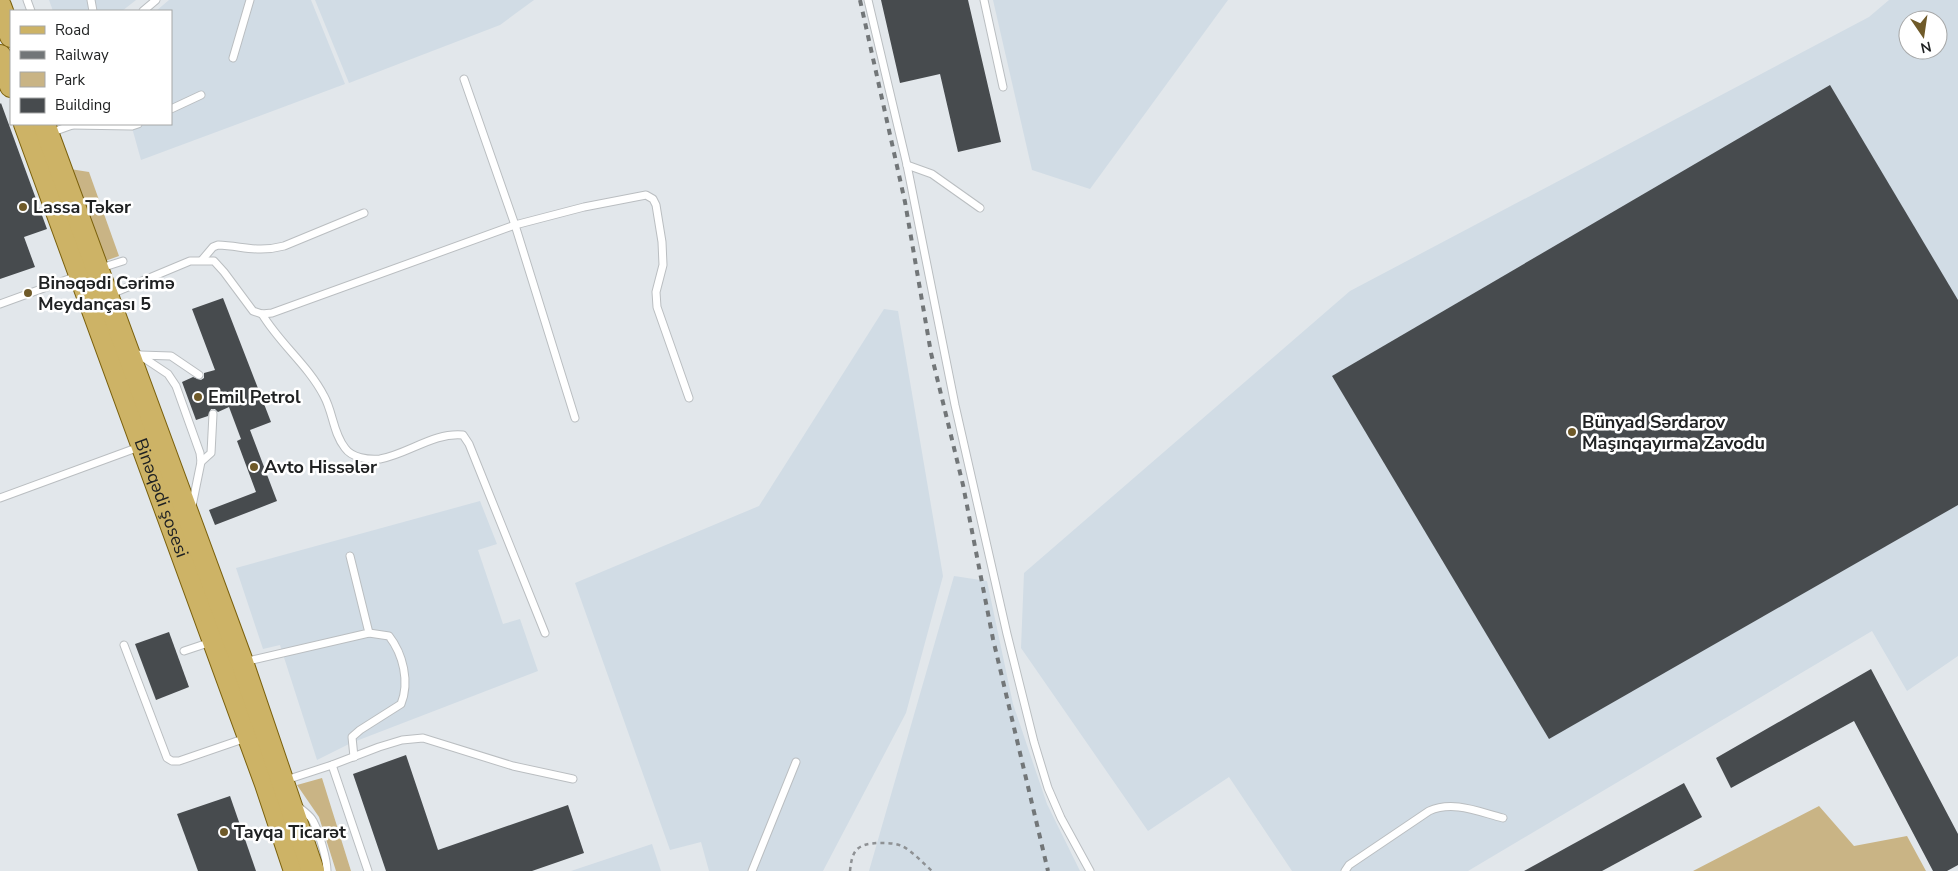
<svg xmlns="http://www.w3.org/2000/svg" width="1958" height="871" font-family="'Nunito Sans',sans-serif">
  <rect width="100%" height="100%" fill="#e2e7eb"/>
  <!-- built -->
  <g fill="#d1dce5" fill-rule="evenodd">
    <polygon points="49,0 136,0 122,11 53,11"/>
    <polygon points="169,0 311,0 345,84 141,160 131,124 171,124 171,11 156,11"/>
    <polygon points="315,0 534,0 500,25 349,83"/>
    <polygon points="993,0 1228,0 1090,189 1032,170"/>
    <path d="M1889 0H1958V656L1907 691 1872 631 1468 871H1292L1229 777 1148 831 1021 648 1024 573 1350 291 1869 17ZM1908 20H1938V50H1908Z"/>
    <polygon points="884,309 898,311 943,576 906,713 823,871 709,871 701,842 670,850 575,583 759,506"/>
    <polygon points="480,501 497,544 478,550 503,624 520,619 538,671 351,743 317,760 280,645 263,649 236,568"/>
    <polygon points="954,576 987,581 1013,704 1047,804 1080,871 869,871"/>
    <polygon points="652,844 661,871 571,871"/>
  </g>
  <!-- green -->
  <g fill="#c9b485">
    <polygon points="70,169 89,172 119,256 105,261"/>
    <polygon points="322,778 351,871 336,871 319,817 297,785"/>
    <polygon points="1819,806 1854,846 1907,836 1926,871 1693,871"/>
  </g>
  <!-- building -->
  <g fill="#474b4e">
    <polygon points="881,0 968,0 1001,142 958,152 940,74 900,83"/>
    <polygon points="1830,85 1958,300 1958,505 1549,739 1332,376"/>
    <polygon points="1,103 47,229 24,237 35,267 0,279 0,104"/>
    <polygon points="223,298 271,422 250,430 277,501 215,525 209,510 256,492 237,441 241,439 229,407 218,412 215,409 211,409 208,416 196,420 182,382 193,377 201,380 204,378 204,373 215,370 192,309"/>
    <polygon points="169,632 189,687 156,700 135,644"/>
    <polygon points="1871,669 1958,834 1958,865 1947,871 1933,871 1854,721 1731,788 1716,758"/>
    <polygon points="406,755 438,850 568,805 584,853 532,871 386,871 353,774"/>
    <polygon points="1684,783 1702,817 1602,871 1524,871"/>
    <polygon points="230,796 256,871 198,871 177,814"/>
  </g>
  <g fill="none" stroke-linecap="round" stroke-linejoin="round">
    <defs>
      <g id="lane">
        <polyline points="27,0 31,11"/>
        <polyline points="91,0 93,11"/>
        <polyline points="868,0 907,165 955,405 1007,634 1034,742 1048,788 1061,818 1090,871"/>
        <polyline points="984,0 1003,87"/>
        <polyline points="143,11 156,0"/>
        <polyline points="233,58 250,0"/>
        <polyline points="464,79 515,225 575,418"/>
        <polyline points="171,109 201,95"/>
        <polyline points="71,124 71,125 132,126 138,124"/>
        <polyline points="50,133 75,124"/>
        <polyline points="907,165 932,174 980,208"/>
        <path d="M202 260 213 247 218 245C243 246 257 253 284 246L364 213"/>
        <polyline points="101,268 123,261"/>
        <polyline points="111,294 190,261 214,261 224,272 253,311 262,314 272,313 515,225 584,207 646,195 653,199 656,205 662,242 663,265 656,292 657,307 689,398"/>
        <polyline points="0,304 77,276"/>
        <path d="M262 314C280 344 308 365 324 396 333 412 333 433 345 448 352 458 368 460 380 459 408 454 434 432 463 435L469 444 545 633"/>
        <polyline points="135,352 168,374 176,386 200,453 201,462 192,506"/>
        <polyline points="140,355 171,356 199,375"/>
        <polyline points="201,462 211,453 213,414"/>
        <polyline points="0,498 139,447"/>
        <polyline points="124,645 167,758 172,761 179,761 246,738"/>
        <polyline points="184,651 211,642"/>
        <polyline points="244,662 369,633 350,556"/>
        <path d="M354 757 352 737 360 730 401 704C410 682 403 654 389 636L369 633"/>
        <polyline points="332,765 368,871"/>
        <polyline points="286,780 332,765 379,747 402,740 423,738 513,766 573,779"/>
        <path d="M299 807C304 812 310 815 313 821 319 832 327 859 327 871"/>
        <polyline points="752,871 796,762"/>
        <path d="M1345 871 1349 865 1429 811C1453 800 1479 812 1503 818"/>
      </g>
      <g id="primary">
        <polyline points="0,6 11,36"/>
        <polyline points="0,56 11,86"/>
        <path id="s1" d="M25 124 266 784 295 871"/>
        <polyline points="44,124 242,662 313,871"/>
      </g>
    </defs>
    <!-- lane casing -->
    <use href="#lane" stroke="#babec1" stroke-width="9"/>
    <!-- primary casing -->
    <use href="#primary" stroke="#7a600c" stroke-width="24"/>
    <!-- path -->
    <path stroke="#8e9194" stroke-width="2.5" stroke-dasharray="4 4" stroke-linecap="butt" d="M850 871C852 850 857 844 878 843 886 843 895 843 902 846 912 851 923 863 932 871"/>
    <!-- lane -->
    <use href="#lane" stroke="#fff" stroke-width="7"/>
    <!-- primary -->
    <use href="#primary" stroke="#cdb366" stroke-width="22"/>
    <!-- rail -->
    <polyline stroke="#727678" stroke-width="4" stroke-dasharray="6 6" stroke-linecap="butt" points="860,0 905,202 931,353 963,485 993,639 1048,871"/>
  </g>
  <!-- markers -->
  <g fill="#6f5a29" stroke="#fff" stroke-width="2">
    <circle cx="23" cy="207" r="5"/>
    <circle cx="28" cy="293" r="5"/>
    <circle cx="198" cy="397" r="5"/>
    <circle cx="1572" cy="432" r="5"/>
    <circle cx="254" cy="467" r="5"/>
    <circle cx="224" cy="832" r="5"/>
  </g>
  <g text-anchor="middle" stroke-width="5" stroke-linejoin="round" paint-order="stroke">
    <!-- poi labels -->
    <g font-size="18" font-weight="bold" fill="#202223" stroke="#fff" text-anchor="start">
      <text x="33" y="213">Lassa Təkər</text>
      <text x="38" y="289">Binəqədi Cərimə<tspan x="38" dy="21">Meydançası 5</tspan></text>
      <text x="208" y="403">Emil Petrol</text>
      <text x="1582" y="428">Bünyad Sərdarov<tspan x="1582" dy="21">Maşınqayırma Zavodu</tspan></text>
      <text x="264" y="473">Avto Hissələr</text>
      <text x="234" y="838">Tayqa Ticarət</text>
    </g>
    <!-- street labels -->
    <g font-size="18" fill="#202223" stroke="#fff">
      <text dy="6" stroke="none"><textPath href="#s1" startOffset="398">Binəqədi şosesi</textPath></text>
    </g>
  </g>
  <!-- legend -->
  <rect x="10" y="10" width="162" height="115" fill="#ffffff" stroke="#a6a7a7"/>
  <rect x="20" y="26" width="25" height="8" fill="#cdb366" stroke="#a6a7a7"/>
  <text x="55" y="35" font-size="15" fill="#202223">Road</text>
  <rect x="20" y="51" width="25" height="8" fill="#727678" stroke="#a6a7a7"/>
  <text x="55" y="60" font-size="15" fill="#202223">Railway</text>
  <rect x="20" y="72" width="25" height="15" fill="#c9b485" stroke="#a6a7a7"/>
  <text x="55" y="85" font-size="15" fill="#202223">Park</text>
  <rect x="20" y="98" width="25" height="15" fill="#474b4e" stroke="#a6a7a7"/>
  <text x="55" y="110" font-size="15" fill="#202223">Building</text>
  <!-- north arrow -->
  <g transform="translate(1923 35) rotate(167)"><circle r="24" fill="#ffffff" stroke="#a6a7a7"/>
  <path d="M0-4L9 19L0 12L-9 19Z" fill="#6f5a29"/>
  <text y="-8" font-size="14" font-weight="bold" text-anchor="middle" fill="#202223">N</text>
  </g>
</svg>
